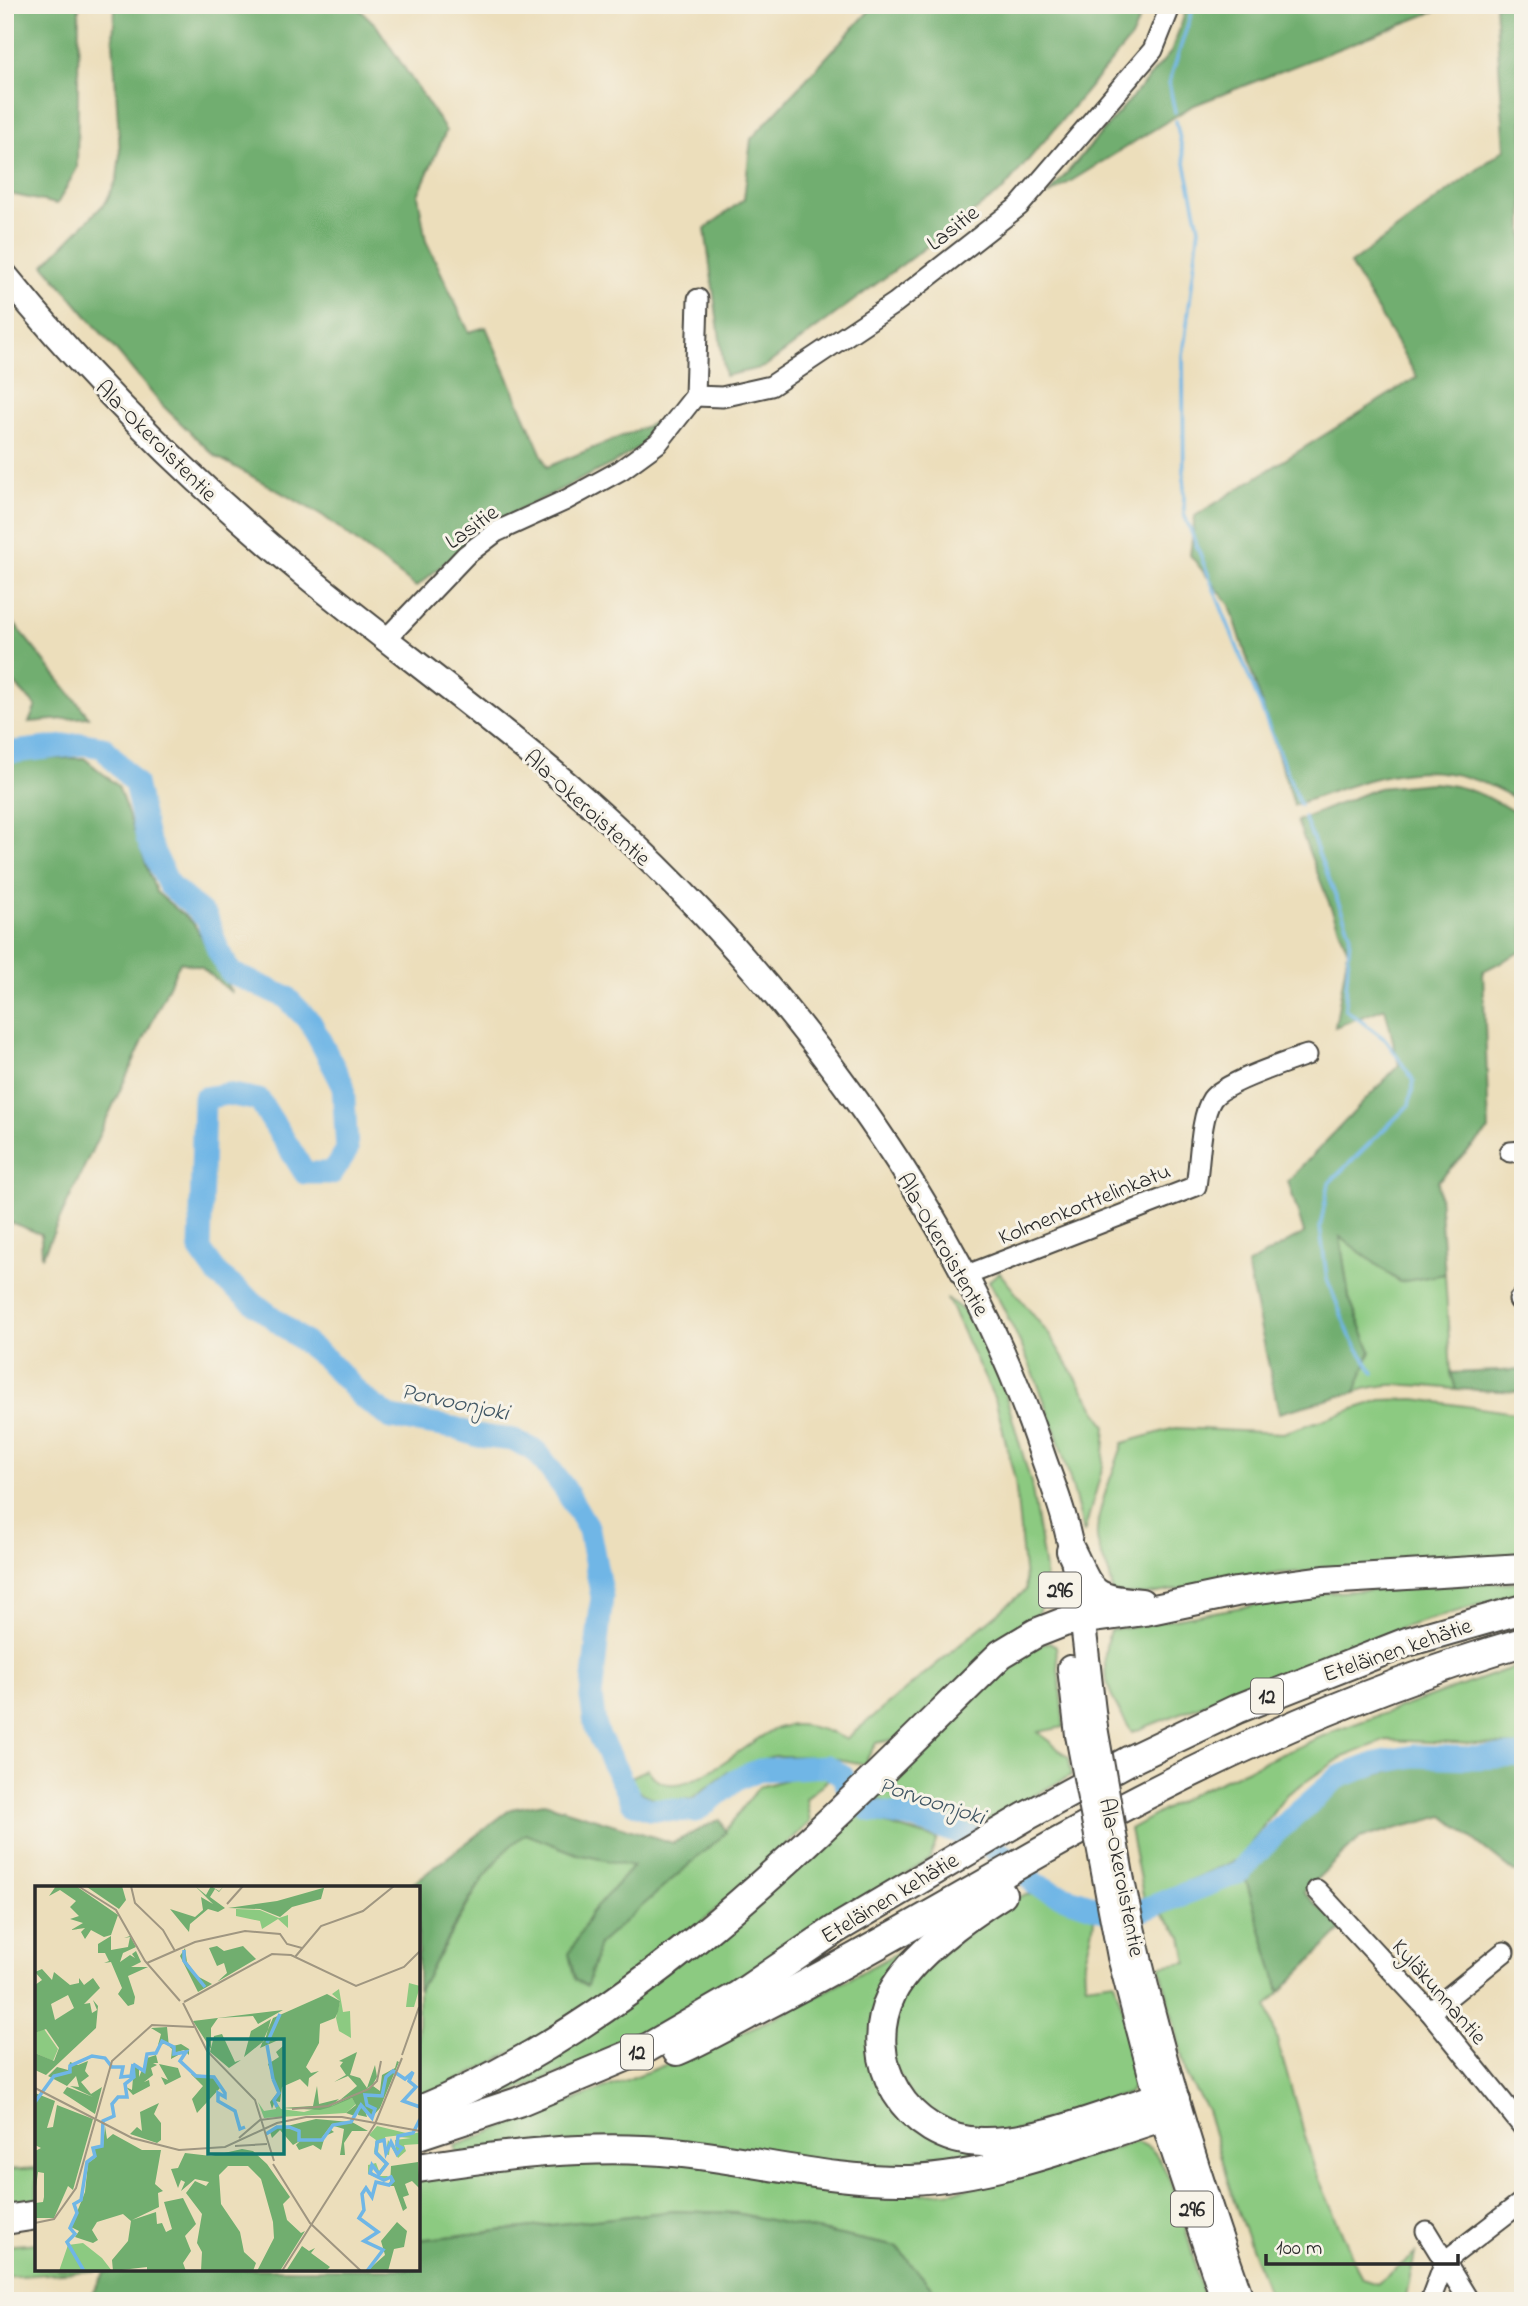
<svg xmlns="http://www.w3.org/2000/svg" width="1528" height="2306" font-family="'Indie Flower',sans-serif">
  <rect width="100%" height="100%" fill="#f7f3e8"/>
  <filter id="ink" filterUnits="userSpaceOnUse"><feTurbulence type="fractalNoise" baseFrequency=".0143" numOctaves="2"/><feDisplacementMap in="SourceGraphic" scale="14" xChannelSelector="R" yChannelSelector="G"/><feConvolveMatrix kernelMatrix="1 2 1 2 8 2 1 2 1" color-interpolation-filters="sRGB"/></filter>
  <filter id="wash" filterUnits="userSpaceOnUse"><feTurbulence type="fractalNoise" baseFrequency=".00686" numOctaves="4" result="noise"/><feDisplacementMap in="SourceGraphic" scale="28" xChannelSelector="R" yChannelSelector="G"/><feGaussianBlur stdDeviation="1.57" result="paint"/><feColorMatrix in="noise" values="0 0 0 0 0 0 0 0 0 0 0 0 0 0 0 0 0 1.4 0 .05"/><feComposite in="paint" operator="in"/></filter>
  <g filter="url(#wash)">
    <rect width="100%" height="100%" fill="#ecdebb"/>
    <!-- green -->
    <g fill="#8cca81" stroke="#5c7a56" stroke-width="2">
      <path d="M1340 1236 1399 1282 1445 1274 1451 1373 1456 1389C1421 1386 1388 1380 1355 1392L1371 1351 1349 1298Z"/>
      <path d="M999 1272 1050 1336 1106 1426 1103 1466 1084 1533C1063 1442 1034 1363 989 1281Z"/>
      <path d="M947 1298 970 1316 1003 1386 1031 1483 1045 1570V1595L1037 1615 1005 1639 897 1739 876 1743 864 1764 827 1757 774 1756 728 1772 691 1799 660 1801 633 1789 629 1778 648 1769C675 1817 746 1738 778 1728 801 1720 825 1730 846 1739L1026 1590 1015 1480 996 1402Z"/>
      <path d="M1415 1399 1523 1414V1562L1280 1573 1144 1595 1112 1594C1114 1573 1099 1559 1097 1538 1095 1511 1115 1469 1123 1443L1175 1428 1283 1433 1381 1400Z"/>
      <path d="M1523 1582V1592L1404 1627 1132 1732C1109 1697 1097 1671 1110 1630L1325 1593 1435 1585Z"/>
      <path d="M1050 1642 1056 1647 1064 1727 1038 1732 1069 1758 1072 1775 972 1829 926 1811 888 1804 872 1796C912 1756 1000 1654 1050 1642Z"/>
      <polygon points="1523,1664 1523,1746 1386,1740 1341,1758 1287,1794 1239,1859 1144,1900 1130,1829 1198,1791 1332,1732"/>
      <path d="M815 1772 831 1777 806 1799 810 1822C773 1857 736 1893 697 1926 614 1996 517 2054 418 2100V1991L481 1882 511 1843 526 1833 577 1854 633 1865 599 1944 722 1835 759 1787Z"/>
      <polygon points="855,1815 937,1839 930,1859 658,2033 499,2098 418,2118 506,2081"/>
      <polygon points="1245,1877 1280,1992 1267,2006 1315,2170 1362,2279 1377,2284 1415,2254 1405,2301 1271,2301 1232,2196 1207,2110 1187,2077 1160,1966 1187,1962 1182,1937 1162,1914"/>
      <path d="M1032 1894 1094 1917C1093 1947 1080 1954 1086 1985L1114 1981C1123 2012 1147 2066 1129 2093L1010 2133 982 2132 922 2112 891 2061 900 1993 921 1969 1017 1897Z"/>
      <polygon points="914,1944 889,1982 889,2098 1007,2150 979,2164 911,2172 457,2154 455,2146 699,2052 793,2009"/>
      <path d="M1135 2142C1145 2145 1151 2147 1157 2156 1177 2183 1195 2266 1204 2301H943L897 2247 736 2213 674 2211 418 2240V2180C509 2166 601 2155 693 2162 763 2167 832 2192 903 2194 981 2196 1060 2163 1135 2142Z"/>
      <polygon points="37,2168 37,2201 5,2204 5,2170"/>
      <polygon points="37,2243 37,2269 120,2269 5,2277 5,2246"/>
    </g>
    <!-- forest -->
    <g fill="#71ae6f" stroke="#4e6c4d" stroke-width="2">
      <polygon points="5,5 79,5 77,168 57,204 5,193"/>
      <polygon points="115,5 355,5 376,25 446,131 418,195 426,241 469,332 486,327 547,467 659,421 655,437 616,462 493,523 416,587 322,515 215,456 162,405 44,265 106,202 117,179 120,154 113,40"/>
      <polygon points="871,5 1146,5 1131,38 1003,190 764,367 725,376 705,229 744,199 751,139 871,9"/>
      <polygon points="1188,5 1451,5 1192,106 1047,196 1171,52"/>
      <path d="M1495 5H1523V803C1434 749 1384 774 1294 805L1230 605 1190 555 1195 516 1417 377 1350 264 1505 149Z"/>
      <polygon points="5,610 12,621 89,717 29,722 36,706 5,674"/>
      <polygon points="84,758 118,786 156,892 194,924 232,993 201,967 180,962 42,1257 41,1234 5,1220 5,759"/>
      <path d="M1431 783C1466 784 1493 799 1523 817V951L1483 971 1489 1130 1438 1181 1445 1274 1400 1282 1340 1237 1349 1298 1371 1351 1355 1392 1279 1413 1247 1265 1304 1233 1288 1181 1399 1065 1385 1008 1335 1027 1348 951 1297 821 1378 788Z"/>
      <polygon points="1523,1370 1523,1392 1456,1389 1451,1373"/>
      <polygon points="1523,1762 1523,1872 1514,1872 1444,1816 1360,1838 1303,1892 1343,1928 1280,1992 1245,1877 1284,1836 1349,1781 1417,1765 1473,1766"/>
      <path d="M544 1803 673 1843 720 1819 726 1832 599 1944 587 1986 575 1980 569 1954 591 1913 633 1866 577 1854 526 1834C483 1860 445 1947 418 1991V1888H407L511 1809Z"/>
      <polygon points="674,2211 736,2213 897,2247 943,2301 87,2301 105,2272 120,2269 418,2269 418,2240"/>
    </g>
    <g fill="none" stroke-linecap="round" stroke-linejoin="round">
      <!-- stream -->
      <g stroke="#6fb6e6" stroke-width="3.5">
        <polyline points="1175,112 1169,83 1194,5"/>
        <polyline points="1176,121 1199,228 1183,356 1184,514 1300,805"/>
        <polyline points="1304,817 1350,932 1345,1009 1386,1040 1414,1081 1409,1105 1329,1183 1320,1227 1327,1279 1350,1336 1374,1373"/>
      </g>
      <!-- river -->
      <polyline stroke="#6fb6e6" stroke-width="23" points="5,753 83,744 103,747 135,783 147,838 169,885 207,918 218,950 231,973 286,997 311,1023 343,1085 347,1150 332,1173 305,1173 259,1100 227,1094 204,1098 200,1250 218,1275 326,1359 362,1397 391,1418 455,1428 478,1436 514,1440 537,1452 565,1489 589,1530 602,1597 591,1697 596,1730 632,1802 649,1809 696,1811 739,1778 760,1770 827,1766 842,1775 854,1800 869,1810 910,1817 980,1840 1021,1866 1035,1884 1060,1895 1104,1910 1143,1910 1240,1872 1276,1832 1339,1777 1377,1763 1414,1756 1474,1758 1523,1756"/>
    </g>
  </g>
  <g filter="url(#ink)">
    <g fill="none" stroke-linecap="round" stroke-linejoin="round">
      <defs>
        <g id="minor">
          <polyline points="695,396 722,397 771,386 895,303 1019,206 1153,50 1171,5"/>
          <polyline points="386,639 466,555 496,532 566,500 621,470 658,443 695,396 698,299"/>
          <polyline points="1510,1152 1523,1151"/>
          <path d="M967 1275 1196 1186C1200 1163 1200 1117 1212 1099 1223 1083 1287 1062 1307 1055"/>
          <polyline points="1519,1300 1523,1300"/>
          <polyline points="1317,1890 1430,2012 1523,2127"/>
          <polyline points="1430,2012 1504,1952"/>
          <polyline points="1426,2231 1469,2301"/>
          <polyline points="1430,2301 1445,2261 1523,2201"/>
        </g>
        <g id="major">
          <path d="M5 275C94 385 195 484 304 574 398 651 497 722 589 803 780 973 959 1208 1041 1451 1049 1475 1059 1498 1065 1522 1082 1588 1086 1659 1095 1727"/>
          <polyline points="1070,1668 1078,1735"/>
          <path d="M1122 1881C1151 2024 1193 2163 1242 2301"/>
          <polyline points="1120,1957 1162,2117 1224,2301"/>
        </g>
        <g id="highway">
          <path d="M1071 1551C1092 1595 1091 1599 1141 1603"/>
          <path d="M1002 1894C967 1916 911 1956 892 1993 859 2061 906 2140 982 2142 1040 2143 1102 2115 1157 2098L1175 2100"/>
          <path d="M677 2051C704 2039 731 2024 757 2010 861 1957 960 1897 1062 1840 1208 1759 1362 1689 1523 1642"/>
          <path d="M418 2111C650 2016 825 1825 1001 1654L1036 1633 1064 1622 1145 1611 1236 1592 1324 1580 1523 1568"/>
          <polyline points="418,2135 518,2102 649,2047 739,1995 836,1929 1025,1817 1128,1761 1237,1709 1407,1642 1523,1609"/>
          <path d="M418 2168C501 2155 588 2144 673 2152 751 2159 831 2182 910 2180 996 2177 1081 2142 1162 2117L1175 2100"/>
          <polyline points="5,2220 37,2215"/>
        </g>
      </defs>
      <!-- minor casing -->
      <use href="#minor" stroke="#484641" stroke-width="23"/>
      <!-- major casing -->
      <use href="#major" stroke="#484641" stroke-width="28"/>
      <!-- highway casing -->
      <use href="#highway" stroke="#484641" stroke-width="32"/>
      <!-- minor -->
      <use href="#minor" stroke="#fff" stroke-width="19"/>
      <!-- major -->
      <use href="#major" stroke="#fff" stroke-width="24"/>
      <!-- highway -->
      <use href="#highway" stroke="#fff" stroke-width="28"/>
      <defs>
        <g id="major-bridge">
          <polyline points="1095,1727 1122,1881"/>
          <polyline points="1078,1735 1120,1957"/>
        </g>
      </defs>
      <!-- major-bridge casing -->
      <use href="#major-bridge" stroke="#484641" stroke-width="28" stroke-linecap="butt"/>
      <!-- major-bridge -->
      <use href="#major-bridge" stroke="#fff" stroke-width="24"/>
    </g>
  </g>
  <g text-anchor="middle" stroke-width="6" stroke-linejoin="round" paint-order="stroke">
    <!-- shield labels -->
    <g fill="#f7f3e8" stroke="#686764" stroke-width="2">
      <rect x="1039" y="1572.5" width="42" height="35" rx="5"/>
      <rect x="1251" y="1678.5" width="32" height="35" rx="5"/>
      <rect x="621" y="2034.5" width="32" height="35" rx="5"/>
      <rect x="1171" y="2191.5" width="42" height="35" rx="5"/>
    </g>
    <g font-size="21" font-weight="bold" fill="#2b2b2b">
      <text x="1060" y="1597">296</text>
      <text x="1267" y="1703">12</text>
      <text x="637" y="2059">12</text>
      <text x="1192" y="2216">296</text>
    </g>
    <!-- street labels -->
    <g font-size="23" fill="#2b2b2b" stroke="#f7f3e8">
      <text transform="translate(952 227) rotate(-38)" y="8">Lasitie</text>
      <text transform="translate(157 440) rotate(45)" y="8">Ala-Okeroistentie</text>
      <text transform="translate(471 526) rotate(-36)" y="8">Lasitie</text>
      <text transform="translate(588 807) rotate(42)" y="8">Ala-Okeroistentie</text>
      <text transform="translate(1084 1203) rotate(-22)" y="8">Kolmenkorttelinkatu</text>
      <text transform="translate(944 1244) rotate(60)" y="8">Ala-Okeroistentie</text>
      <text transform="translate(1397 1649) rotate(-19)" y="8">Eteläinen kehätie</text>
      <text transform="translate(1123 1877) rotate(79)" y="8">Ala-Okeroistentie</text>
      <text transform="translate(889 1897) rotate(-31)" y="8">Eteläinen kehätie</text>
      <text transform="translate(1440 1991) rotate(49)" y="8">Kyläkunnantie</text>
    </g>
    <!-- water labels -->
    <g font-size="24" font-style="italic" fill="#3f5563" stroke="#f7f3e8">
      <text transform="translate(455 1401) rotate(12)" y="8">Porvoonjoki</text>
      <text transform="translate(932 1800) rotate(18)" y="8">Porvoonjoki</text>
    </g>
  </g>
  <!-- overview -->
  <g transform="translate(35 1886)">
    <rect width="385" height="385" fill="#ecdebb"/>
    <path d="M201 23 225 24 244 32 253 29V42L243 33 227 43 225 35 201 30ZM374 97 385 100 379 121H371ZM304 103 308 126 315 125 316 152 304 145 301 132 305 115 297 108ZM9 143 23 163 18 175 0 167V147ZM317 212 321 218 311 227 229 232 223 216 229 225 241 223 240 214 246 223 269 226ZM342 240 375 248 350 251 351 265 353 254 361 266 360 254 376 252 364 251 385 246V258L369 259 371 265 363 272 355 259 354 269 350 268 348 255 344 256 343 266 353 277 345 290 338 282 337 286 341 290H353L350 295 333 288V279L341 277 344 285 351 276 339 266 341 254 334 249ZM48 357 67 372 77 385H24L33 359Z" fill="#8cca81"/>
    <path d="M21 0H41L83 29 76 49 69 51 56 44 50 53 46 46 50 42 36 44 48 37 35 33 44 30 35 21 41 15 25 4 14 10ZM70 0H87L91 14 84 23 52 1ZM160 0 171 9 176 0 184 5 189 0 184 6 180 3 175 11 190 22 183 26 173 23 155 38 154 46 135 23 160 31 168 24 166 11 178 18ZM295 0 289 2 286 13 257 21 245 31 225 23 193 22 242 15ZM76 50V64L93 61 95 51 89 52 95 50 101 61 88 67 85 76 95 69 100 72 97 68 101 65 106 76 96 81H113L93 90 100 111 99 118 93 120 83 108 87 102 76 76 69 77 74 75 70 67H63V58ZM182 60 189 65 208 60 221 73 182 96 192 87 189 77 182 80 174 62ZM150 62 152 76 162 90 177 98 163 106 145 70ZM7 83 17 94 19 86 35 99 44 97V92L49 99 58 92 65 102 49 118 55 117 57 127 62 124 58 114 63 120 61 142 11 189 0 184V167L19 175 24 162 11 143 0 147V99L7 94 0 86ZM33 109 39 122 20 134 16 118ZM292 108 305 115 303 126 300 132 285 138 284 157 271 181 276 187 284 185 274 192 273 201 265 193 247 201 245 216 240 215 237 223 235 216 243 206 233 178 244 171 241 166 248 160V152L225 162 238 132ZM248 124 223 138 218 130 183 132 176 142V163L158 135ZM236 133 230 154 209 171 216 145ZM132 141 134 161 146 158 154 163V169L149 164 139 167V162L138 168 147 167 136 173 137 163 130 157 124 160 130 155 123 159 126 148 116 142ZM187 148 200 176 206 174 194 182 175 166 179 150ZM322 166 315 189 325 192 332 202 340 179 342 191 338 198 329 205 305 214 322 200 313 190 299 196 311 189 305 180 308 176 304 175ZM121 169 123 177H118L122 179 116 182 118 189 109 196 114 194 115 200 98 209 91 201 97 204 99 180 104 183V191L112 172ZM53 175 50 185 54 190 46 196 56 208 67 201 60 228 28 207 32 201 58 211 35 200 44 201 41 190 32 200 13 190 22 181 33 184 35 176 43 179ZM362 175 364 176 345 222 337 231 329 221 332 231 323 229 324 219 320 230 311 227 321 219 317 212 296 221 285 224 246 222 278 220 282 200 284 218 304 213 295 221 338 200 345 205 347 189 360 182ZM124 178 143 182 146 191 130 199 126 191 133 194ZM156 188 177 190 185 202 162 227 157 213 168 200ZM0 207 20 215 12 242 18 241 22 219 58 233 38 304 33 300 19 332H0V317L8 316 9 311V287L3 286 0 308V265L6 262 0 259ZM124 217 119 228 126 237V254L122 257 95 248 102 241 107 245 105 226ZM281 233 315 236 297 238 286 253 275 254 265 253V244L252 240ZM317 236 333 245H317L309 257 310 269H305L309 243 299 240ZM70 240 72 253 78 248 107 264H126L120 298 128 305 123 307 124 321 97 334 121 326 122 338 127 337 131 346 137 343 129 316 148 312 161 338 150 350 156 365 148 377 151 385H112V381L78 385 77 374 93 355 96 335 88 328 62 336 57 344 63 354 58 357 40 351 44 345 36 341 50 306 53 277 60 272 59 262 68 260ZM242 241 263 244 266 255 287 254 295 243 299 246 290 250 286 264 278 259 264 264 261 259 265 255 258 259 245 244 237 252 235 246ZM207 263 218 265 232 278 255 311 248 318 252 334 266 347 270 345 245 385H222L239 352 238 336 226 293 213 280H193L184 289 186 318 205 346 209 366 221 377 218 385H166L167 366 162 357 167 328 151 307 160 295 171 300 174 296 160 293 146 305 150 296 146 294 143 302 136 283 143 282 150 267 176 270ZM383 276 385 303 377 295 370 298 374 309 368 311 372 322 368 325 359 300H355L356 280ZM362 336 372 345 369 361 359 363 353 385H332L350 369 346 355ZM267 360 274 365 280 362 276 367 295 381 291 385H251Z" fill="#71ae6f" fill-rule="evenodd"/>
    <path fill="none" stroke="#6fb6e6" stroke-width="3.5" d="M149 64V75L170 101M232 157 245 128M232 159 238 193M98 178 109 185 112 168 121 167 127 155 139 161V168L151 166 145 175 161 190 179 191 190 207V211L183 207V215L200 225 205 243 210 241M238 193 244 207 239 214 242 221M0 216 19 190 35 186V180L57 170 70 172 77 181H88L86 191 96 190 98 178M231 248 242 241H254L264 245V254H287L298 239 316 236 326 219 337 232 340 223 332 219 330 209 347 210 351 191 358 185 370 193 378 186 374 195 381 201 368 215 385 221M49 385 32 356 40 348 35 342 42 327 39 318 46 314 52 276 60 270 58 262 67 260 68 235 79 230 77 218 83 211H92L90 198 99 191 98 178M332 385 348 364 329 355 343 346 324 332 329 324 327 308 331 302 337 311 341 296 354 299 358 295 356 291 349 294 335 287 337 279 344 288 352 278 341 267 342 256 349 254 351 267 356 256 362 268 367 262 362 259 363 250 378 247 385 233"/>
    <path fill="none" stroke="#9f9681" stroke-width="2" d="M43 0 81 24 110 75 145 115M96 0 100 17 128 44 140 65M192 18 208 0M260 71 286 40 328 25 359 0M112 77 160 56 210 45 245 48 252 58 267 62M149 116 237 68 256 69 321 100 369 81 385 65M148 117 172 165 220 214 239 275M367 169 384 121M0 202 97 252 144 264 190 261 242 237 271 231H307L385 245M257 223 293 220 334 203 342 195 346 175M204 252 225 234 249 231M200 260 232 258M238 278 275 337 326 385M0 337 19 333 41 302 77 175 117 139 159 141M247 385 340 238 367 172"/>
    <path fill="#0f766e" fill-opacity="0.15" stroke="#0f766e" stroke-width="3.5" d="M173 153H249V268H173Z"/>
    <rect width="385" height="385" fill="none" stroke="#2b2b2b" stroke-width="3.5"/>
  </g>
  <!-- margin -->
  <rect width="1528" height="2306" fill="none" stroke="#f7f3e8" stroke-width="28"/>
  <!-- scale -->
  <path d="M1266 2254v10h192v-10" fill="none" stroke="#2b2b2b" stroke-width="3.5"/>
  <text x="1276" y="2254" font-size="21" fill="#2b2b2b" stroke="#f7f3e8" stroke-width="5" paint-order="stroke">100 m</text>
</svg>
